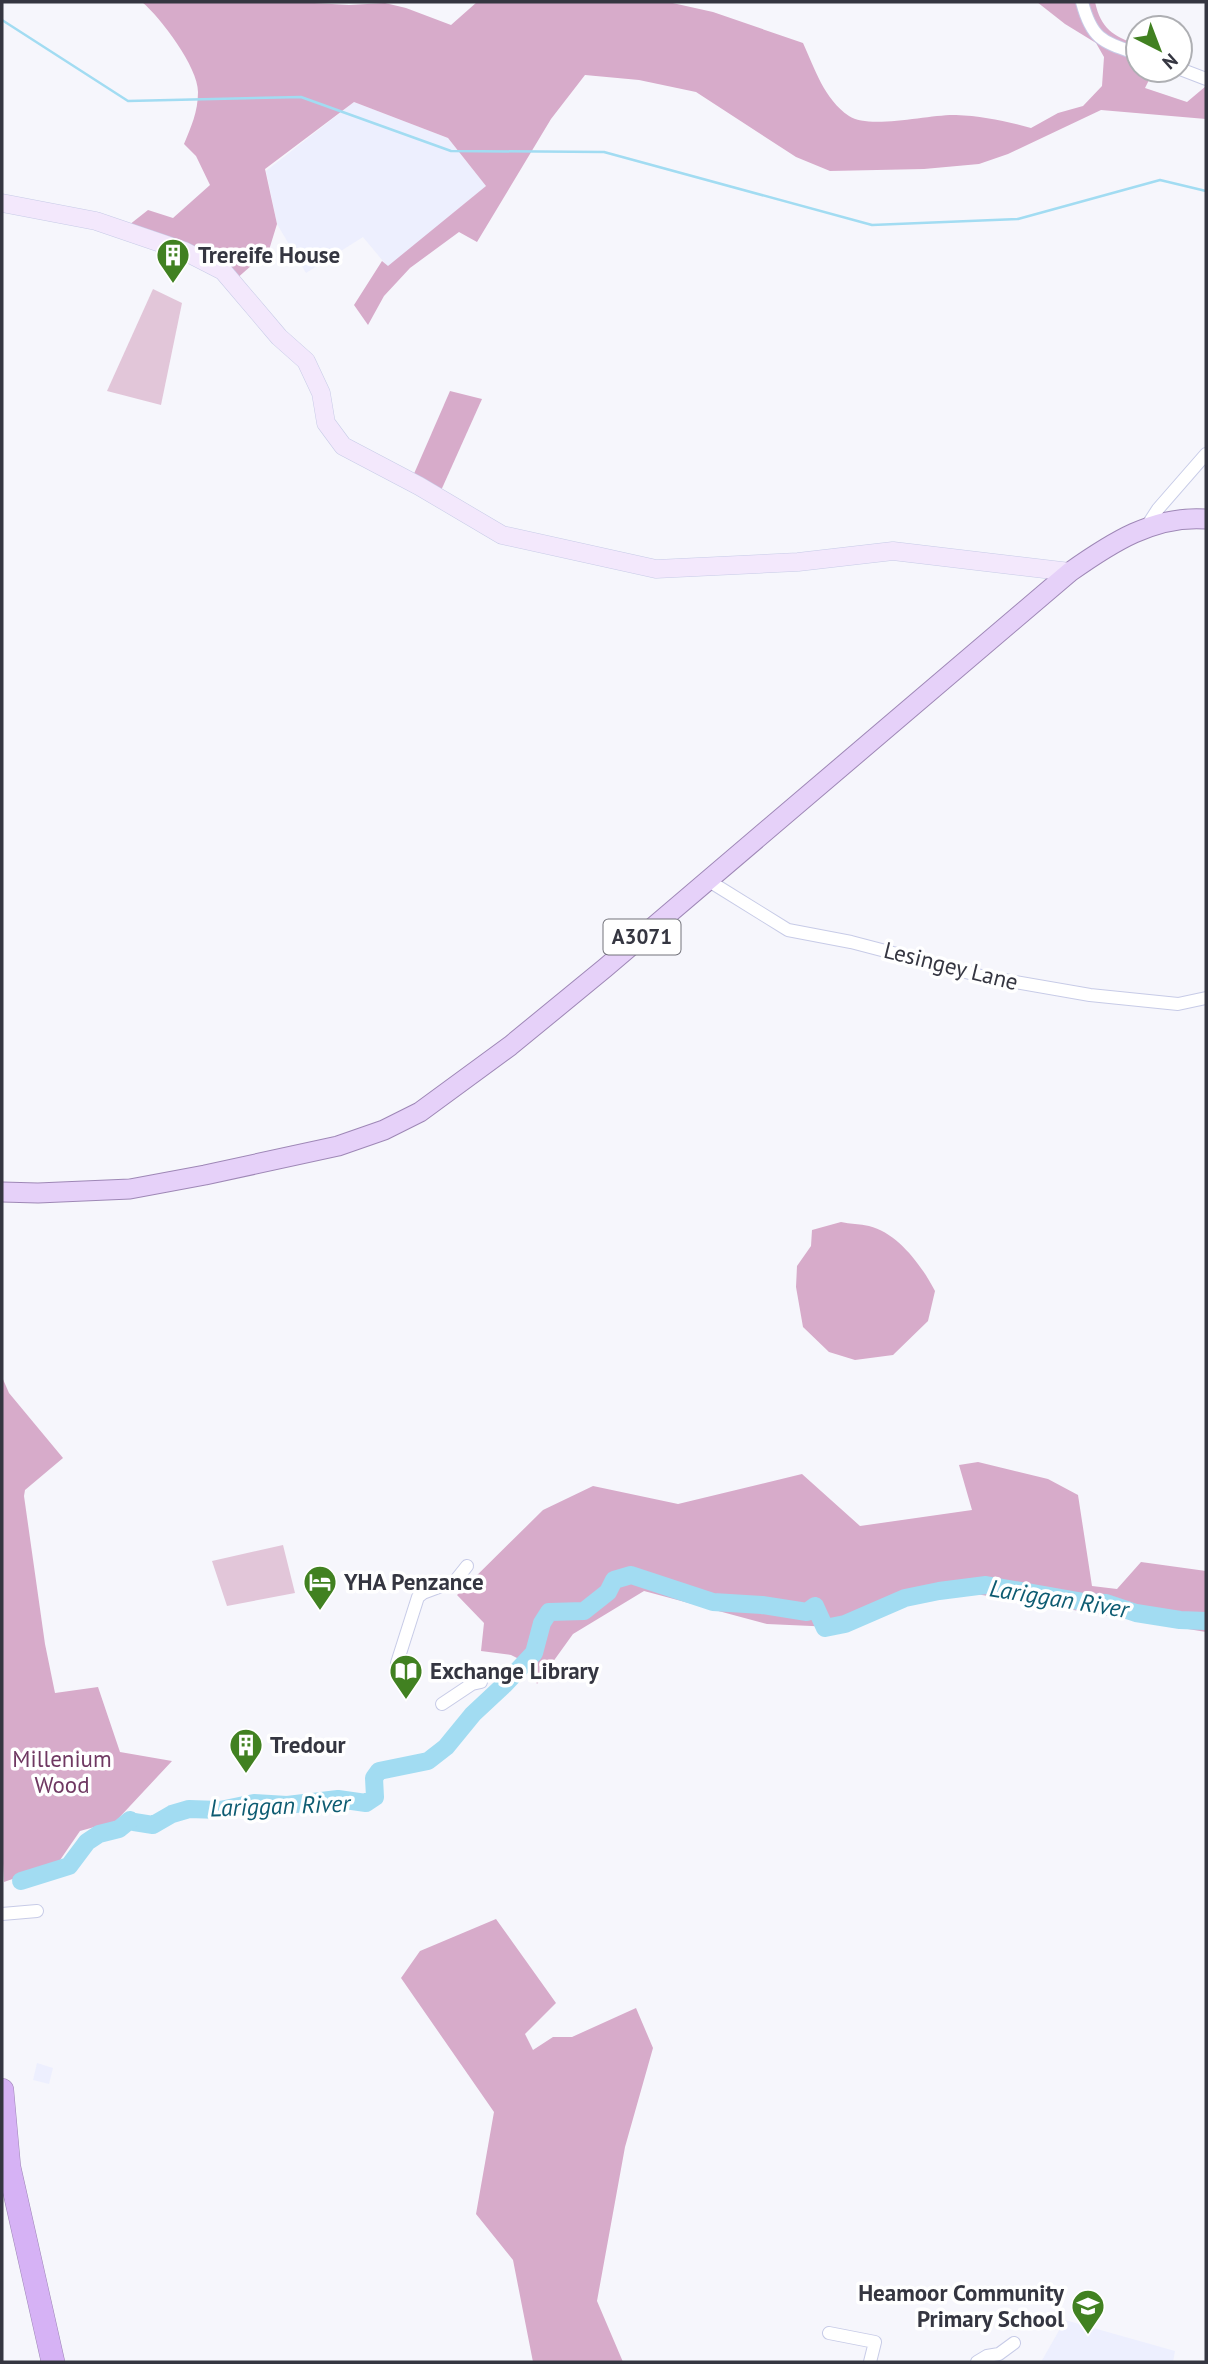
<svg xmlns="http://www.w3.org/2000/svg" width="1208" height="2364" font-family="'PT Sans',sans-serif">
  <rect width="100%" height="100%" fill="#f6f6fc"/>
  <!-- built -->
  <g fill="#edeffe">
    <polygon points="354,102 448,138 486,186 388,267 363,237 306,273 277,224 266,171"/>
    <polygon points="37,2063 53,2068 49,2084 33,2080"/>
    <polygon points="1065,2320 1175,2351 1173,2362 1041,2362"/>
  </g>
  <!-- green -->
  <g fill="#e2c6d9">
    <polygon points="153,289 182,303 161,405 107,391"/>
    <polygon points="283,1545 295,1593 227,1606 212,1561"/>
  </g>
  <!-- forest -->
  <g fill="#d7abca">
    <path d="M142 2H297L349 5 385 3 406 8 451 25 477 2H668L713 12 803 43C815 69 824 99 849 116 870 130 929 114 956 115 982 116 1006 121 1031 128L1058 113 1083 106 1102 86 1104 57 1096 43 1065 24 1037 2H1095C1101 29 1113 36 1138 45V70H1154L1145 88 1187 102 1206 86V119L1101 110 1008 154 979 164 924 169 830 171 796 157 696 92 639 80 585 75 551 119 477 242 459 232 410 268 384 296 368 325 354 305 382 261 388 266 486 186 448 138 354 102 265 169 277 224 269 250 235 280 129 225 148 210 173 218 210 185 196 156 184 144C191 127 198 112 198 92 198 67 161 18 142 2Z"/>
    <polygon points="450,391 482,399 439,495 413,476"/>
    <path d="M841 1222C850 1224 860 1224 869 1226 898 1233 922 1266 935 1291L928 1321 893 1355 855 1360 829 1352 803 1327 796 1287 797 1266 811 1246 812 1230Z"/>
    <polygon points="2,1377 9,1393 63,1458 25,1490 24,1496 45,1644 55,1693 98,1687 120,1752 172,1761 116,1821 80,1831 58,1863 4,1882 2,1845"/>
    <polygon points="978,1462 1048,1479 1078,1495 1092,1586 1117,1589 1141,1562 1206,1571 1206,1632 976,1594 907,1604 856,1628 767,1624 644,1591 573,1634 537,1684 529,1664 511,1655 481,1651 484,1623 457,1595 543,1510 593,1486 678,1504 802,1474 860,1526 972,1510 959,1465"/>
    <polygon points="496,1919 556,2003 525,2034 533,2050 553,2037 572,2037 636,2008 653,2048 625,2147 597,2301 623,2362 533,2362 513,2260 476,2214 494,2112 401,1978 420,1951"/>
  </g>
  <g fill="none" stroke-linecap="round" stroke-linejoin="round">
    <!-- stream -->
    <polyline stroke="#a2dcf2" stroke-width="2.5" points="2,20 128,101 301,97 451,151 604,152 872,225 1018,219 1160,180 1206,191"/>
    <!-- river -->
    <g stroke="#a2dcf2" stroke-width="18">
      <polyline points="134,1822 153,1825 172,1814 189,1809 220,1810 254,1803 287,1805 338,1799 366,1803 375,1797 374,1778 379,1771 428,1761 446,1747 473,1714 504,1685 534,1653 542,1623 549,1612 584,1611 608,1592 614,1580 631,1575 713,1602 762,1605 807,1612 815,1606 825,1628 845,1624 905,1598 939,1591 986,1585 1084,1602 1106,1603 1136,1613 1180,1620 1206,1621"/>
      <polyline points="21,1881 69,1866 87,1842 99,1834 119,1829 130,1820"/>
    </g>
    <defs>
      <g id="street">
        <path d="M1082 2C1092 40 1103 42 1138 54"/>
        <polyline points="1180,69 1206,79"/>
        <polyline points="1147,526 1158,509 1206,454"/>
        <polyline points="709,881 788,930 851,942 981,976 1090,995 1178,1004 1206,998"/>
        <polyline points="397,1663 418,1597 423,1593 455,1581 467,1566"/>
        <polyline points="442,1704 472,1684 481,1682"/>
        <polyline points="2,1914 37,1911"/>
        <polyline points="829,2333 875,2342 870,2362"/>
        <polyline points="977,2362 987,2356 999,2354 1014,2343"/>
      </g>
      <polyline id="secondary" points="2,203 96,221 184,251 223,271 279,337 306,361 321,393 326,423 343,446 419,486 502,535 656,569 798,562 893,551 1070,572"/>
      <path id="primary" d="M2 1192 38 1193 130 1189 205 1175 338 1146 384 1130 420 1112 510 1046 605 968 1070 572C1111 543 1154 515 1206 519"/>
      <polyline id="highway" points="2,2090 9,2167 53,2362"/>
    </defs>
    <!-- street casing -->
    <use href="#street" stroke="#c7cbe7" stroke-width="14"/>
    <!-- secondary casing -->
    <use href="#secondary" stroke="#c7cbe7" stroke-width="19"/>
    <!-- primary casing -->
    <use href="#primary" stroke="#9e87b6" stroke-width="21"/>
    <!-- highway casing -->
    <use href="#highway" stroke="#9e87b6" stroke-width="24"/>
    <!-- street -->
    <use href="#street" stroke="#fff" stroke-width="12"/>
    <!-- secondary -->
    <use href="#secondary" stroke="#f3e8fc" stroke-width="18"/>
    <!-- primary -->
    <use href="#primary" stroke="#e6d1f9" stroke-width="19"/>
    <!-- highway -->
    <use href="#highway" stroke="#d6b2f5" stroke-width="23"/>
  </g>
  <!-- icons -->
  <defs>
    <symbol id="building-pin" viewBox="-11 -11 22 30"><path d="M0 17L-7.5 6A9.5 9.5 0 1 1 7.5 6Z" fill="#418121" stroke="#fff"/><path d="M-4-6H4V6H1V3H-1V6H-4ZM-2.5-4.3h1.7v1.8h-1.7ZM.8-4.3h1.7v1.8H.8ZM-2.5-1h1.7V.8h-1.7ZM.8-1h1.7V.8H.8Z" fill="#fff"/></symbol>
    <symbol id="hotel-pin" viewBox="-11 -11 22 30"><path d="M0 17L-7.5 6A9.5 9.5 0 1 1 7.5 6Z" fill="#418121" stroke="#fff"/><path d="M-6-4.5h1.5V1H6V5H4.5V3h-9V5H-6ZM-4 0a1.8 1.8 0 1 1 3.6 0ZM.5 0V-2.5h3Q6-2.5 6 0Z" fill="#fff"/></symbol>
    <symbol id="library-pin" viewBox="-11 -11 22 30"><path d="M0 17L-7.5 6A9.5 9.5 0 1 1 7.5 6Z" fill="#418121" stroke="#fff"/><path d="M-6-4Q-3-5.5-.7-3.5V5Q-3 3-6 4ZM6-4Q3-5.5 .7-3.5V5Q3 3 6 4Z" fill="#fff"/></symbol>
    <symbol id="school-pin" viewBox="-11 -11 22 30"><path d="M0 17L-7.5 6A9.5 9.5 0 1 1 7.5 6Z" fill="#418121" stroke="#fff"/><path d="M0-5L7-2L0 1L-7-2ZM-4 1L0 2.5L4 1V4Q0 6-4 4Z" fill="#fff"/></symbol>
  </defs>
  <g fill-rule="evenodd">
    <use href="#building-pin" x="154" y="236" width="38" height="52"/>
    <use href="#hotel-pin" x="301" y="1563" width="38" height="52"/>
    <use href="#library-pin" x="387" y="1652" width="38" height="52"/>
    <use href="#building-pin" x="227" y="1726" width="38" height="52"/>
    <use href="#school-pin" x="1069" y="2287" width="38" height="52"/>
  </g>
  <g text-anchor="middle" stroke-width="7" stroke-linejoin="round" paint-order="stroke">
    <!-- shield labels -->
    <rect fill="#fff" stroke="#72727a" stroke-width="2" x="603.5" y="919.5" width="77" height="35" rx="5"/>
    <g font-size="21" font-weight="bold" fill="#353641">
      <text x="642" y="944">A3071</text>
    </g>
    <!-- poi labels -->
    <g font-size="23" font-weight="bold" fill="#353641" stroke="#fff" text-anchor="start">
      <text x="198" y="263">Trereife House</text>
      <text x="344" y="1590">YHA Penzance</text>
      <text x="430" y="1679">Exchange Library</text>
      <text x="270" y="1753">Tredour</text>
      <text x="1064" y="2301" text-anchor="end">Heamoor Community<tspan x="1064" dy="26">Primary School</tspan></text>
    </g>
    <!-- street labels -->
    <g font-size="23" fill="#353641" stroke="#fff">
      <text transform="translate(951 966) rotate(14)" y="8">Lesingey Lane</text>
    </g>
    <!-- park labels -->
    <g font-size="23" fill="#6f3862" stroke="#fff">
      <text x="62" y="1767">Millenium<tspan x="62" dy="26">Wood</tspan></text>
    </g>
    <!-- water labels -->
    <g font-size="24" font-style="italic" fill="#0e5c72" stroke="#fff">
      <text transform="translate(1059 1599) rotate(9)" y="8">Lariggan River</text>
      <text transform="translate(280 1806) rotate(-2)" y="8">Lariggan River</text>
    </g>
  </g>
  <!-- border -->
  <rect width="1208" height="2364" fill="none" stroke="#353641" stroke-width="7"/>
  <!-- north arrow -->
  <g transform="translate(1159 49) rotate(138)"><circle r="33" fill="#ffffff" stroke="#aeafb3" stroke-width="2"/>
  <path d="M0-5L12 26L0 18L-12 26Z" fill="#418121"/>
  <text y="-10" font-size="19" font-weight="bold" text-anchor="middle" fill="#353641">N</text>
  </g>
</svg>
